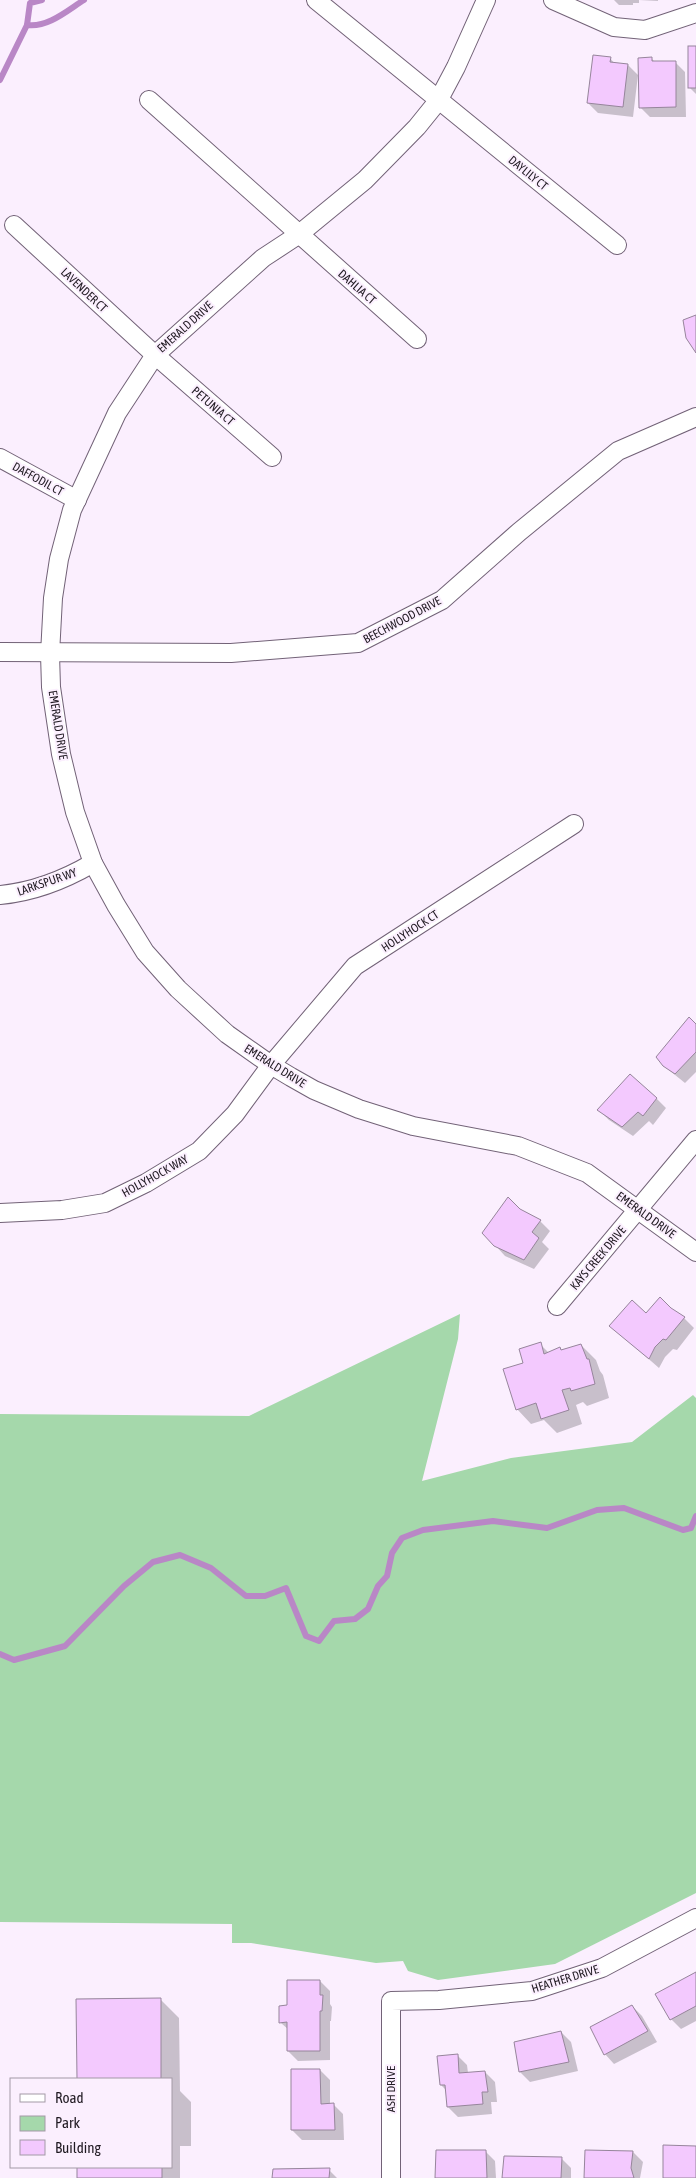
<svg xmlns="http://www.w3.org/2000/svg" width="696" height="2178" font-family="'Asap Condensed',sans-serif">
  <rect width="100%" height="100%" fill="#fbeffe"/>
  <!-- green -->
  <polygon fill="#a5d8ab" points="460,1314 458,1339 422,1481 511,1458 632,1442 693,1395 696,1398 696,1893 555,1964 438,1980 408,1971 403,1961 376,1963 251,1943 232,1943 232,1924 0,1922 0,1414 249,1416"/>
  <!-- shadow -->
  <g fill="#0003">
    <polygon points="614,0 658,0 658,1 639,0 639,3 633,3 633,5 619,5"/>
    <polygon points="696,48 696,94 689,87"/>
    <polygon points="610,58 615,64 628,65 638,75 633,117 598,113 588,103"/>
    <polygon points="652,59 655,62 675,62 685,72 686,117 650,117 640,107"/>
    <polygon points="696,1026 696,1072 685,1083 664,1066"/>
    <polygon points="656,1098 666,1108 653,1125 649,1121 633,1136 609,1120 599,1110"/>
    <polygon points="520,1211 540,1221 550,1231 542,1242 549,1249 534,1269 505,1256 495,1245"/>
    <polygon points="671,1309 684,1318 694,1328 677,1350 673,1349 665,1357 659,1368 611,1326"/>
    <polygon points="540,1344 549,1353 560,1348 562,1351 581,1345 596,1360 600,1371 603,1375 609,1398 587,1406 583,1402 576,1405 582,1424 557,1433 544,1420 531,1424 517,1409 525,1364"/>
    <polygon points="696,1974 696,2021 681,2029 671,2019 657,1994"/>
    <polygon points="320,1981 330,1991 330,2004 332,2007 331,2021 330,2021 330,2060 298,2061 288,2051 289,2030 281,2023 288,2006"/>
    <polygon points="160,1999 179,2018 180,2091 191,2102 191,2146 180,2146 180,2178 79,2178 79,2167 171,2167 171,2079 78,2079 78,2000"/>
    <polygon points="632,2006 642,2016 657,2042 614,2064 605,2054"/>
    <polygon points="561,2032 571,2042 578,2071 530,2082 520,2072"/>
    <polygon points="457,2055 467,2065 468,2073 485,2072 495,2082 497,2102 491,2102 492,2114 458,2117 448,2107 447,2091 441,2085"/>
    <polygon points="320,2070 330,2080 330,2105 333,2104 343,2114 344,2140 302,2140 292,2130"/>
    <polygon points="485,2151 495,2161 496,2178 436,2178"/>
    <polygon points="586,2152 633,2152 643,2162 640,2178 586,2178"/>
    <polygon points="561,2158 571,2168 571,2178 504,2178"/>
    <polygon points="329,2170 337,2178 274,2178"/>
  </g>
  <g fill="none" stroke-linecap="round" stroke-linejoin="round">
    <!-- stream -->
    <g stroke="#b987c6" stroke-width="6">
      <path d="M27 25C48 28 68 10 84 0"/>
      <polyline points="0,80 27,25 30,3 42,0"/>
      <polyline points="0,1654 14,1660 65,1646 124,1586 153,1562 180,1555 211,1568 246,1596 265,1596 286,1588 306,1636 319,1641 334,1621 355,1619 368,1609 378,1586 387,1576 392,1553 402,1538 423,1530 493,1521 547,1528 597,1510 624,1508 683,1530 691,1528 696,1516"/>
    </g>
  </g>
  <!-- building -->
  <g fill="#f3c9fe" stroke="#96859b">
    <rect x="688" y="46" width="8" height="42"/>
    <polygon points="593,55 611,57 610,62 628,64 623,107 587,103"/>
    <polygon points="652,57 652,61 676,61 676,107 639,108 638,58"/>
    <polygon points="696,315 696,353 686,338 683,320"/>
    <polygon points="689,1017 696,1024 696,1052 675,1074 663,1066 656,1057"/>
    <polygon points="630,1074 657,1098 643,1116 638,1112 622,1127 597,1110"/>
    <polygon points="508,1197 520,1209 541,1220 532,1232 539,1238 524,1260 494,1246 482,1233"/>
    <polygon points="660,1297 671,1308 685,1317 666,1340 663,1339 655,1347 649,1359 609,1326 632,1300 646,1313"/>
    <polygon points="541,1342 544,1354 560,1347 561,1350 581,1344 587,1359 589,1359 595,1384 571,1391 570,1388 562,1390 569,1410 541,1419 536,1403 516,1410 503,1369 523,1363 519,1349"/>
    <polygon points="696,1972 696,2006 670,2020 655,1994"/>
    <polygon points="287,1980 320,1980 320,1995 323,1995 322,2011 320,2011 320,2051 287,2051 287,2022 279,2023 279,2006 287,2005"/>
    <polygon points="161,1998 161,2079 77,2079 76,1999"/>
    <polygon points="632,2005 648,2031 604,2055 590,2027"/>
    <polygon points="561,2031 569,2062 519,2072 514,2042"/>
    <polygon points="458,2054 459,2073 485,2071 488,2092 482,2092 483,2104 447,2107 445,2085 440,2085 437,2056"/>
    <polygon points="291,2069 320,2069 321,2104 334,2103 335,2130 291,2130"/>
    <polygon points="663,2145 696,2146 696,2178 663,2178"/>
    <polygon points="436,2150 486,2150 487,2178 435,2178"/>
    <polygon points="585,2150 633,2151 631,2168 634,2178 584,2178"/>
    <polygon points="504,2156 562,2157 561,2178 502,2178"/>
    <rect x="77" y="2167" width="85" height="11"/>
    <polygon points="330,2168 329,2178 272,2178 273,2169"/>
  </g>
  <g fill="none" stroke-linecap="round" stroke-linejoin="round">
    <defs>
      <g id="street">
        <polyline points="316,0 617,245"/>
        <polyline points="486,0 456,67 438,101 417,127 365,180 298,235 263,258 155,355 117,413 72,510 59,559 53,598 50,654 51,687 61,754 75,812 93,863 116,905 145,952 178,989 227,1034 271,1065 291,1077 314,1090 359,1109 413,1126 518,1146 587,1173 696,1252"/>
        <polyline points="553,0 614,27 645,30 696,13"/>
        <polyline points="149,100 417,339"/>
        <polyline points="14,225 155,355 272,457"/>
        <polyline points="0,458 77,500"/>
        <polyline points="0,652 231,653 358,643 442,600 519,532 618,451 696,417"/>
        <path d="M0 895C33 892 64 880 93 863"/>
        <polyline points="0,1213 62,1210 105,1203 146,1183 199,1151 235,1114 271,1065 355,966 574,824"/>
        <polyline points="557,1306 696,1140"/>
        <polyline points="391,2178 391,2001 439,2000 532,1991 602,1968 696,1918"/>
      </g>
    </defs>
    <!-- street casing -->
    <use href="#street" stroke="#726277" stroke-width="20"/>
    <!-- street -->
    <use href="#street" stroke="#fff" stroke-width="18"/>
  </g>
  <g text-anchor="middle" stroke-width="4" stroke-linejoin="round" paint-order="stroke">
    <!-- street labels -->
    <g font-size="12" fill="#201a22" stroke="#fbeffe">
      <text transform="translate(528 173) rotate(39)" y="4">DAYLILY CT</text>
      <text transform="translate(357 287) rotate(41)" y="4">DAHLIA CT</text>
      <text transform="translate(84 290) rotate(43)" y="4">LAVENDER CT</text>
      <text transform="translate(185 327) rotate(-42)" y="4">EMERALD DRIVE</text>
      <text transform="translate(213 406) rotate(41)" y="4">PETUNIA CT</text>
      <text transform="translate(38 479) rotate(29)" y="4">DAFFODIL CT</text>
      <text transform="translate(402 620) rotate(-28)" y="4">BEECHWOOD DRIVE</text>
      <text transform="translate(58 725) rotate(81)" y="4">EMERALD DRIVE</text>
      <text transform="translate(47 882) rotate(-19)" y="4">LARKSPUR WY</text>
      <text transform="translate(410 931) rotate(-33)" y="4">HOLLYHOCK CT</text>
      <text transform="translate(275 1066) rotate(32)" y="4">EMERALD DRIVE</text>
      <text transform="translate(155 1176) rotate(-29)" y="4">HOLLYHOCK WAY</text>
      <text transform="translate(646 1215) rotate(36)" y="4">EMERALD DRIVE</text>
      <text transform="translate(598 1258) rotate(-50)" y="4">KAYS CREEK DRIVE</text>
      <text transform="translate(565 1979) rotate(-17)" y="4">HEATHER DRIVE</text>
      <text transform="translate(391 2089) rotate(-90)" y="4">ASH DRIVE</text>
    </g>
  </g>
  <!-- legend -->
  <rect x="10" y="2078" width="162" height="90" fill="#fbeffe" stroke="#a39aa6"/>
  <rect x="20" y="2094" width="25" height="8" fill="#ffffff" stroke="#a39aa6"/>
  <text x="55" y="2103" font-size="15" fill="#201a22">Road</text>
  <rect x="20" y="2116" width="25" height="15" fill="#a5d8ab" stroke="#a39aa6"/>
  <text x="55" y="2128" font-size="15" fill="#201a22">Park</text>
  <rect x="20" y="2140" width="25" height="15" fill="#f3c9fe" stroke="#a39aa6"/>
  <text x="55" y="2153" font-size="15" fill="#201a22">Building</text>
</svg>
